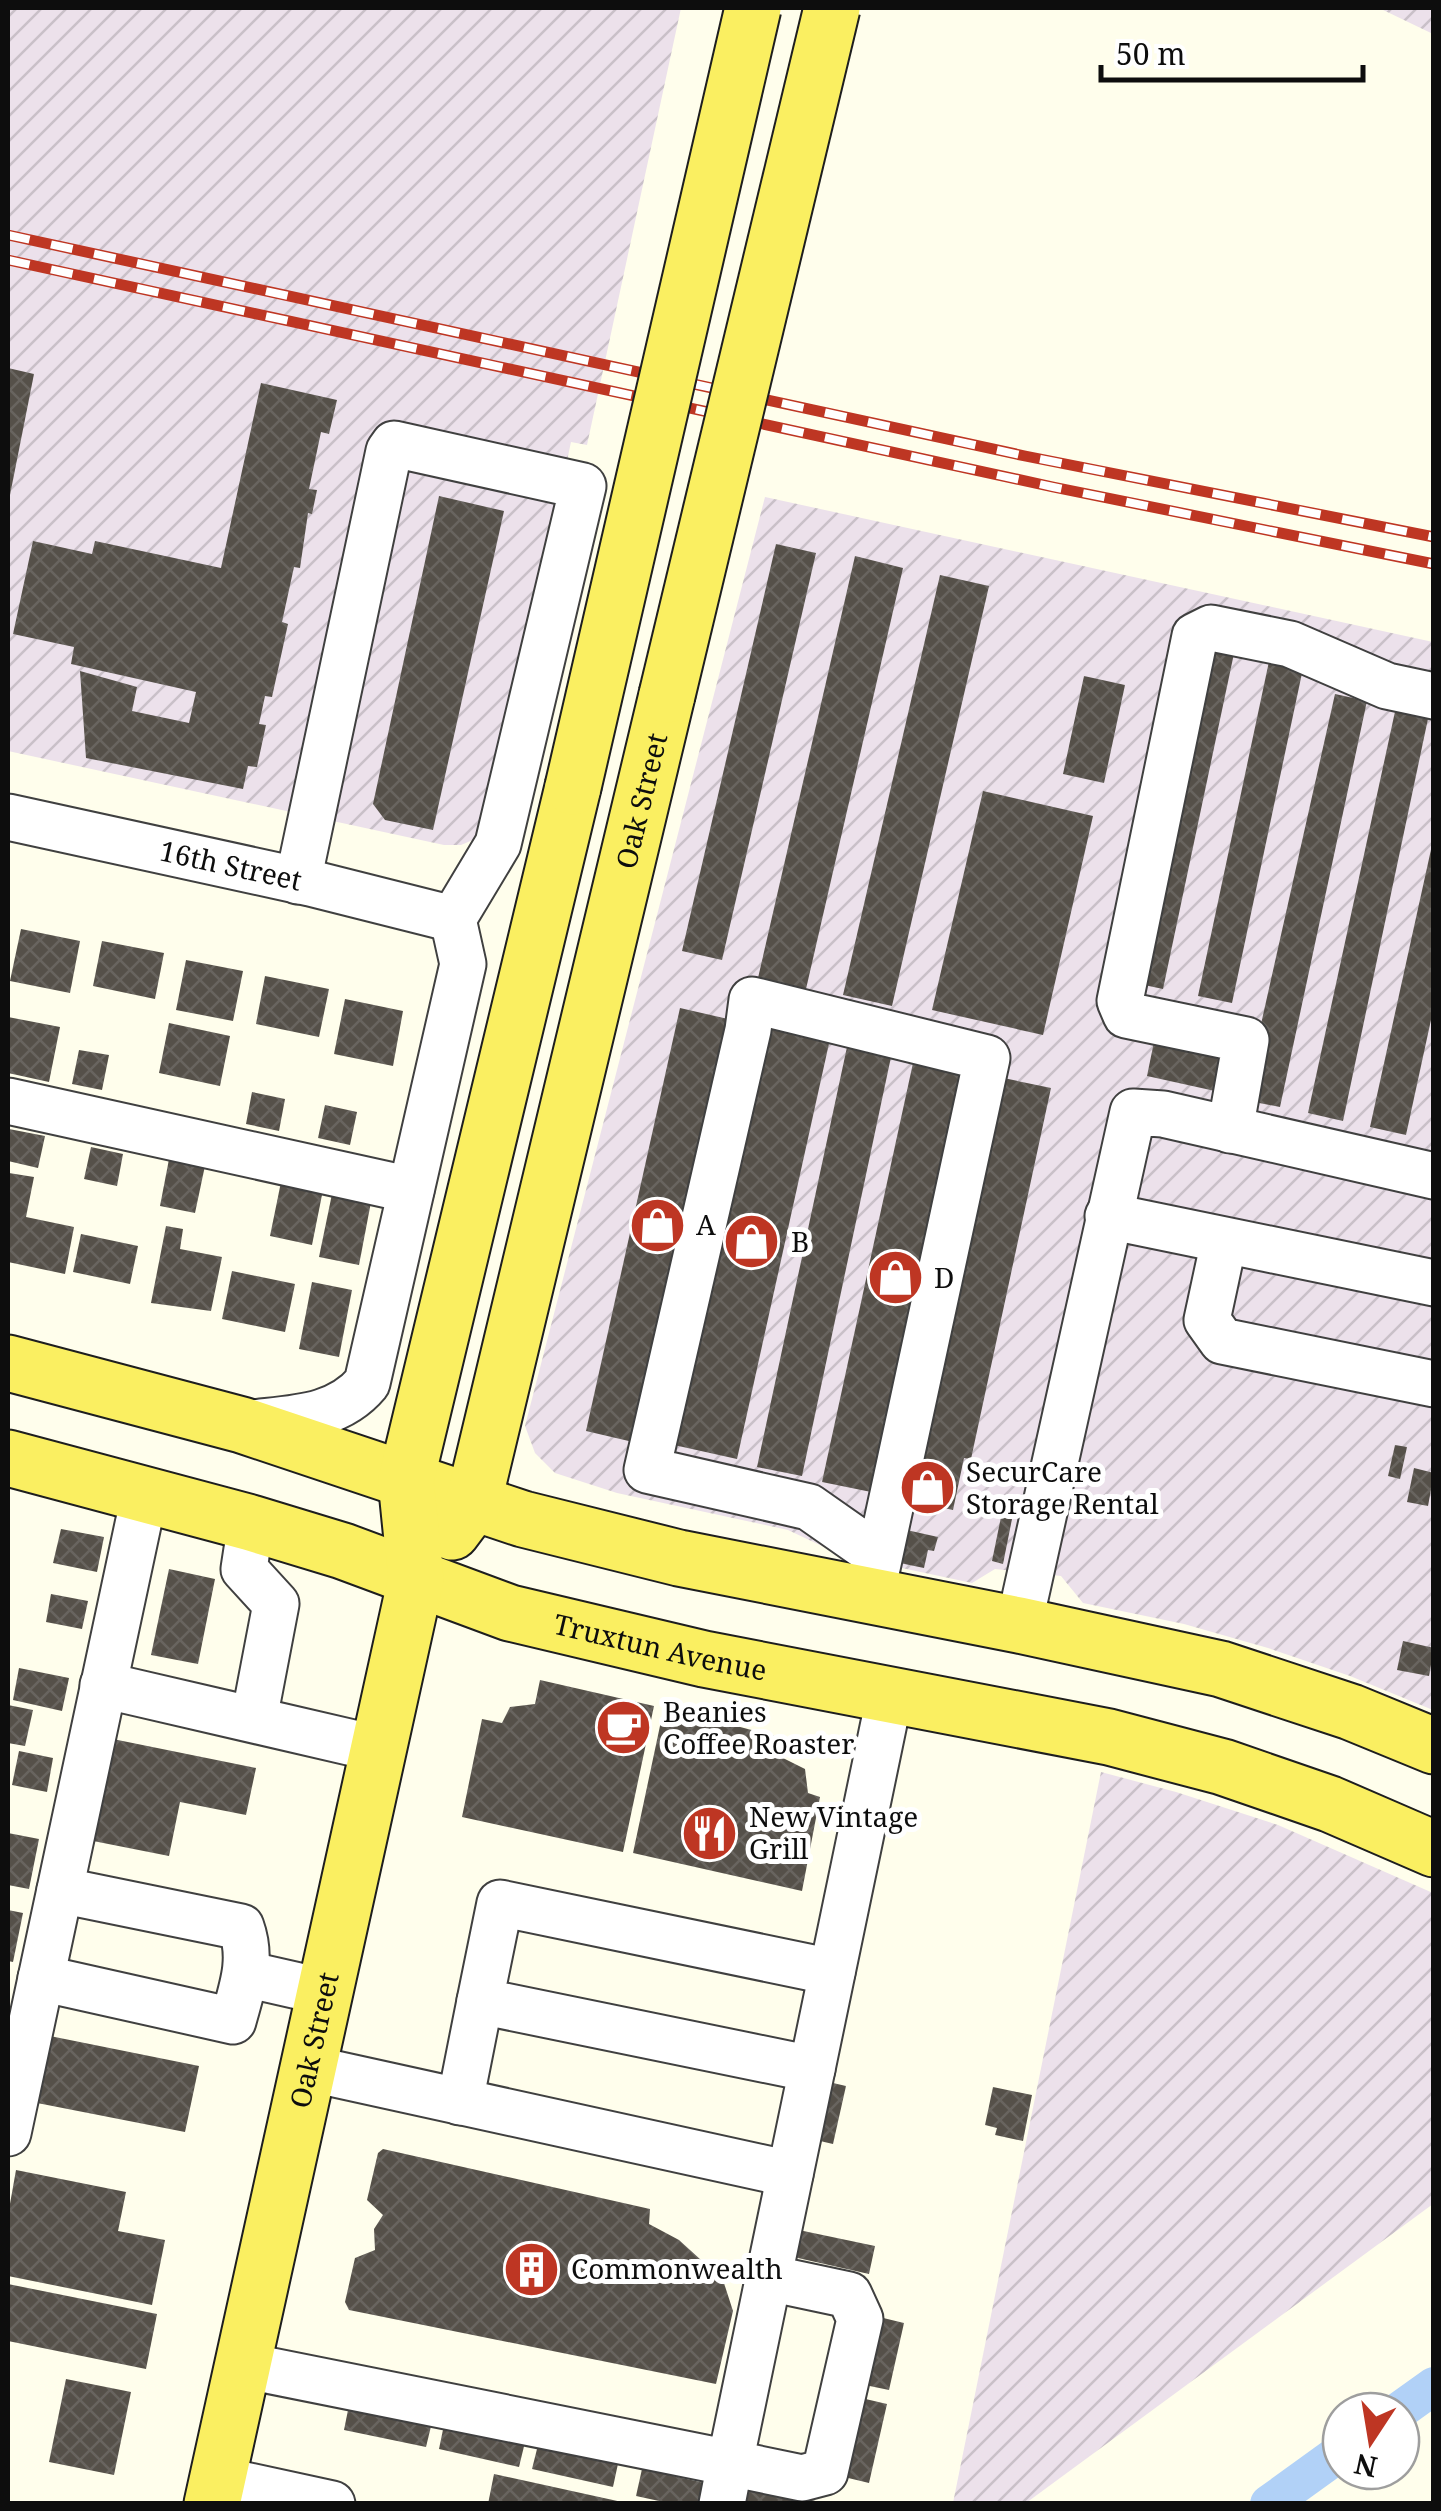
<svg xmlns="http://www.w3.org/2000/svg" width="1441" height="2511" font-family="'Noto Serif',serif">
  <defs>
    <pattern id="industrial-furrows" width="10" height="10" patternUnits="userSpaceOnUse" patternTransform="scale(2.5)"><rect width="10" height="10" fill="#ece1eb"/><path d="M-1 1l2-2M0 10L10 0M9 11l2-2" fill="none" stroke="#c9c0c8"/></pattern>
    <pattern id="building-cross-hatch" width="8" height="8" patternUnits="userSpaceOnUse" patternTransform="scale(2.5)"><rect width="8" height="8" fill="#555049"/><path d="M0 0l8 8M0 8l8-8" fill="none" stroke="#68645f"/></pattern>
  </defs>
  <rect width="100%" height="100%" fill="#fffeec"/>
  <!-- industrial -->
  <g fill="url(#industrial-furrows)">
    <polygon points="8,8 681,8 587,445 571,442 491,818 475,839 461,845 444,845 8,751"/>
    <polygon points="1379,8 1433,8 1433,34"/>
    <polygon points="765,497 1433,642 1433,1710 1350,1676 1268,1648 1184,1624 1083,1603 1061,1576 995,1569 972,1583 841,1555 788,1530 617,1493 555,1473 535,1453 525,1426"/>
    <polygon points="1101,1772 1176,1792 1278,1825 1433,1893 1433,2204 1026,2503 953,2503"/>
  </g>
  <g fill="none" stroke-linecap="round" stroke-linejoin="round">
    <!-- canal -->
    <g stroke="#b1d1f7" stroke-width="38">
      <polyline points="1399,2411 1434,2386"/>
      <polyline points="1269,2504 1341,2452"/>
    </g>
  </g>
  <!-- building -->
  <g fill="url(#building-cross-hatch)">
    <polygon points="8,368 34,374 9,500 8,500"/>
    <polygon points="261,383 337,400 329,434 321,432 309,489 317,490 312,514 308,513 300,568 294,567 282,622 288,624 272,697 265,696 259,724 266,725 257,767 248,766 243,789 86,758 80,671 137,687 132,711 189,723 196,692 71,664 74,647 13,634 33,541 92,554 95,541 221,568"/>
    <polygon points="439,496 504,511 433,830 385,820 373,804"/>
    <polygon points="776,544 816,553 722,960 682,951"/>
    <polygon points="855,556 903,568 806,989 758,978"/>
    <polygon points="940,575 989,586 892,1006 843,995"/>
    <polygon points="1203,637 1236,644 1163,989 1130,982"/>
    <polygon points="1271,652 1305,659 1232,1003 1198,996"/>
    <polygon points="1084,676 1125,685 1104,783 1063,774"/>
    <polygon points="1335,694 1367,701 1280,1107 1244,1100"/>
    <polygon points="1396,707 1429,714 1343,1121 1308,1113"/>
    <polygon points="983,791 1093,816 1043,1035 932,1010"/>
    <polygon points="1432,845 1434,1006 1406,1135 1370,1127"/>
    <polygon points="21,929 80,941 70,993 10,981"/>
    <polygon points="102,941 164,953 155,999 93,986"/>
    <polygon points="186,960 243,971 233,1021 176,1010"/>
    <polygon points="265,976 329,989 319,1037 256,1024"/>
    <polygon points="345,999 403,1011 393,1066 334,1054"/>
    <polygon points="680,1008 728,1019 633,1442 586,1431"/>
    <polygon points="8,1017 60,1027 49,1082 8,1073"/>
    <polygon points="169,1023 230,1036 220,1086 159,1073"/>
    <polygon points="767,1025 830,1039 737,1459 674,1445"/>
    <polygon points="1156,1032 1224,1047 1215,1091 1147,1076"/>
    <polygon points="847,1047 891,1057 802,1476 757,1467"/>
    <polygon points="79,1050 109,1055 102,1090 72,1084"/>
    <polygon points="913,1063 967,1075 876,1493 822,1482"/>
    <polygon points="994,1076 1051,1088 971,1459 964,1458 953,1510 902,1499"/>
    <polygon points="252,1092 285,1099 279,1131 246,1124"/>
    <polygon points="325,1105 357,1112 350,1145 318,1138"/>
    <polygon points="9,1129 45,1136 38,1168 8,1161"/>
    <polygon points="91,1147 123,1154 117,1186 84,1179"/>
    <polygon points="170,1154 206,1161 195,1213 160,1206"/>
    <polygon points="9,1173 34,1177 26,1217 74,1227 65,1274 8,1262"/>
    <polygon points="281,1182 323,1190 312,1245 270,1236"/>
    <polygon points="332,1194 371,1202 359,1265 319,1257"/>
    <polygon points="166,1226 183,1229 180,1249 222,1257 211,1311 151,1303"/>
    <polygon points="81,1234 138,1246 130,1284 73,1272"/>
    <polygon points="232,1271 295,1284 285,1332 222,1319"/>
    <polygon points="312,1282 352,1290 339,1357 299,1349"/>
    <polygon points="1395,1445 1407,1447 1400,1479 1388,1476"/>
    <polygon points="1414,1468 1434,1473 1428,1506 1407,1502"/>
    <polygon points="1001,1517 1012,1519 1003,1564 992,1561"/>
    <polygon points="61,1529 104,1537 97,1572 53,1563"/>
    <polygon points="902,1529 938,1537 934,1551 928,1550 924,1568 895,1562"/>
    <polygon points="169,1569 215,1579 198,1664 151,1655"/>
    <polygon points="51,1594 88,1601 82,1629 46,1622"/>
    <polygon points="1403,1641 1434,1648 1429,1676 1397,1670"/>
    <polygon points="19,1668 69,1678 62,1711 13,1700"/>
    <polygon points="540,1680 654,1706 623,1852 462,1817 482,1719 502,1723 510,1707 535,1704"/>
    <polygon points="8,1705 33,1710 25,1746 8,1743"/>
    <polygon points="664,1707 786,1739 783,1758 805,1769 808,1793 820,1797 802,1891 633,1853"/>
    <polygon points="98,1736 256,1768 246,1815 180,1802 169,1856 78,1838"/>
    <polygon points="19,1751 53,1758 47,1792 12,1785"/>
    <polygon points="8,1833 39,1839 29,1889 8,1885"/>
    <polygon points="8,1910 23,1913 13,1962 8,1961"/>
    <polygon points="40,2034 199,2066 185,2132 27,2101"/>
    <polygon points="820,2080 846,2086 833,2144 807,2138"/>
    <polygon points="993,2087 1032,2095 1023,2141 995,2135 997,2128 985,2125"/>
    <polygon points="383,2149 650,2209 649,2224 679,2240 723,2280 733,2311 716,2384 349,2310 345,2302 355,2258 375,2250 374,2229 383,2215 367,2200 378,2153"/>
    <polygon points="16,2170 126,2192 118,2231 165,2240 152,2305 8,2276 8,2215"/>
    <polygon points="794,2229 875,2246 869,2274 789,2256"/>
    <polygon points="8,2284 157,2314 146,2369 8,2341"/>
    <polygon points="875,2316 904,2323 889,2390 860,2384"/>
    <polygon points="66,2379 131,2392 114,2475 49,2462"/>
    <polygon points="857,2397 887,2404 869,2483 840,2476"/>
    <polygon points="350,2400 433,2418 426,2447 344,2430"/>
    <polygon points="445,2420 526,2438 519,2467 439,2449"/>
    <polygon points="539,2441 619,2459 613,2487 532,2469"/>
    <polygon points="642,2469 709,2484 705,2504 673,2504 636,2496"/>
    <polygon points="494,2474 622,2502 621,2504 488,2504"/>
    <polygon points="739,2484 820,2502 820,2504 735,2504"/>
  </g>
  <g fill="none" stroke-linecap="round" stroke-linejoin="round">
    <defs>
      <g id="minor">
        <path id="s1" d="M8 817 310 883 453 919"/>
        <polyline points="8,1101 411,1190"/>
        <polyline points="1230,1130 1246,1040 1126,1015 1120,1001 1195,636 1211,628 1290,644 1387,686 1434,696"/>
        <polyline points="1108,1216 1434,1283"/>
        <polyline points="1224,1241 1207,1320 1222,1341 1434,1384"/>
        <path d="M244 1424C289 1418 336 1420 367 1383L463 964 453 919 498 844 583 486 394 444 389 451 298 881"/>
        <polyline points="251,1523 244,1569 276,1604 254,1719"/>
        <polyline points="871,1596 987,1058 752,1000 748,1030 647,1470 809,1507 879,1556"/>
        <polyline points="1019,1625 1133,1112 1163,1114 1434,1176"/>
        <polyline points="103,1685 379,1749"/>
        <polyline points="246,1974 325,1992"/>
        <path d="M41 1978 233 2021C242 1988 253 1960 241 1927L60 1890"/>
        <polyline points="308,2068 790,2174"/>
        <polyline points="812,2069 480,2001 500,1903 832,1972"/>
        <polyline points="460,2102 480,2001"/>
        <polyline points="8,2133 145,1492"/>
        <polyline points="242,2365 730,2463 890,1694"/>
        <polyline points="217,2479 332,2504"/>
        <polyline points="722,2504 730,2463 802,2478 825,2472 860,2319 849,2295 769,2278"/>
      </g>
      <g id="major">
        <polyline points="8,1363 242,1425 523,1519 679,1558 1019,1625 1221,1669 1351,1712 1434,1746"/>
        <path id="s2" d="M8 1458 251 1523 343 1551 510 1613 704 1659 1109 1737 1223 1767 1330 1804 1434 1849"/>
        <path id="s3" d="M452 1532 473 1504 667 695"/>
        <path id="s4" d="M212 2504 416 1579 406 1480 573 787"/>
      </g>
    </defs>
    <!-- minor casing -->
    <use href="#minor" stroke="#404040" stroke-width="49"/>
    <!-- major casing -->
    <use href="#major" stroke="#1e1e1e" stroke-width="59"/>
    <!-- minor -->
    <use href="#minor" stroke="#fff" stroke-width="45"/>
    <!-- major -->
    <use href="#major" stroke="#faef61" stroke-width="55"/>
    <defs>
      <g id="rail">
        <polyline points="8,235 1025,456 1434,537"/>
        <polyline points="8,260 1053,487 1434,564"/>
      </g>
    </defs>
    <!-- rail casing -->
    <use href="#rail" stroke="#be3623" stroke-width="11"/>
    <!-- rail -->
    <use href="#rail" stroke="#fff" stroke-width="8" stroke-dasharray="22" stroke-linecap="butt"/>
    <defs>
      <g id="major-bridge">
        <polyline points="667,695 832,8"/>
        <polyline points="573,787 753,8"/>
      </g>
    </defs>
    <!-- major-bridge casing -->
    <use href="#major-bridge" stroke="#1e1e1e" stroke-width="59" stroke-linecap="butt"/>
    <!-- major-bridge -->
    <use href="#major-bridge" stroke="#faef61" stroke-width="55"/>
  </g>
  <!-- icons -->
  <defs>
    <symbol id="shop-disc" viewBox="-11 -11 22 22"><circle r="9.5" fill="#be3623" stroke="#fff"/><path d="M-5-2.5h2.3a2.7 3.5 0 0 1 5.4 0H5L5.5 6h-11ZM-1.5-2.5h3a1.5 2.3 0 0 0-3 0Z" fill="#fff"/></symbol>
    <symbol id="cafe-disc" viewBox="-11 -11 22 22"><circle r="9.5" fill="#be3623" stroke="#fff"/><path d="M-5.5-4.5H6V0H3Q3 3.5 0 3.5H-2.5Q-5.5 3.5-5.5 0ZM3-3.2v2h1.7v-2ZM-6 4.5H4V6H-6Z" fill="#fff"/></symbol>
    <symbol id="restaurant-disc" viewBox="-11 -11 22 22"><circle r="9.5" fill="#be3623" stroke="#fff"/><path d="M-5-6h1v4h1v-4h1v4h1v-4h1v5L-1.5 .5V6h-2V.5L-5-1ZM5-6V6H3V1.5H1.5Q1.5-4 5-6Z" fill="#fff"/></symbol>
    <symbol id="building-disc" viewBox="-11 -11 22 22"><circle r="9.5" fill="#be3623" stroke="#fff"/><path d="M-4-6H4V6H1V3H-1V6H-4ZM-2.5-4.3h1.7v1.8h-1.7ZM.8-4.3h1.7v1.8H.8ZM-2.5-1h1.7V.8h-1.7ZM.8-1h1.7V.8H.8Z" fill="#fff"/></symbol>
  </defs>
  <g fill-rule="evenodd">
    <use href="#shop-disc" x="626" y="1194" width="63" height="63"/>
    <use href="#shop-disc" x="720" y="1210" width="63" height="63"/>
    <use href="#shop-disc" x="864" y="1246" width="63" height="63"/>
    <use href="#shop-disc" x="896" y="1456" width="63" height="63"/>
    <use href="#cafe-disc" x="592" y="1696" width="63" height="63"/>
    <use href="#restaurant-disc" x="678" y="1802" width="63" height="63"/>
    <use href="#building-disc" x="500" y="2238" width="63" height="63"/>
  </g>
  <g text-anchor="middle" stroke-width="10" stroke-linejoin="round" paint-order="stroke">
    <!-- street labels -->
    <g font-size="28" fill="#0d0d0d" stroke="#fff">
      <text dy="10" stroke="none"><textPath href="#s3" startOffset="758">Oak Street</textPath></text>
      <text dy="10" stroke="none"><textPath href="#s1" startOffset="228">16th Street</textPath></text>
      <text dy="10" stroke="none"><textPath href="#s2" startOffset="680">Truxtun Avenue</textPath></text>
      <text dy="10" stroke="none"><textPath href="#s4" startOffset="475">Oak Street</textPath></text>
    </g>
    <!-- poi labels -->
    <g font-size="28" fill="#0d0d0d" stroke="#fff" text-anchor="start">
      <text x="696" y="1235">A</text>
      <text x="791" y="1252">B</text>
      <text x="934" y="1288">D</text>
      <text x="966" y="1482">SecurCare<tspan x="966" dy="32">Storage Rental</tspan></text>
      <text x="663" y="1722">Beanies<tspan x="663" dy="32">Coffee Roaster</tspan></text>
      <text x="749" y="1827">New Vintage<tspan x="749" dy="32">Grill</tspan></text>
      <text x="571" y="2279">Commonwealth</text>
    </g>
  </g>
  <!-- border -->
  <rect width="1441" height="2511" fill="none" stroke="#0d0d0d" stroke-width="20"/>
  <!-- north arrow -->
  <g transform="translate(1371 2441) rotate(192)"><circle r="48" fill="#ffffff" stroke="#9e9e9e" stroke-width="2.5"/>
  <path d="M0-8L18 38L0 25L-18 38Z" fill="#be3623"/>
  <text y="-15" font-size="28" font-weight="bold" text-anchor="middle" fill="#0d0d0d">N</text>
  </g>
  <!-- scale -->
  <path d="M1101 65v15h262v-15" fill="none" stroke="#0d0d0d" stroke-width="5"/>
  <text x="1116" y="65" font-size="30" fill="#0d0d0d" stroke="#ffffff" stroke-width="8" paint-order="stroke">50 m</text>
</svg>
